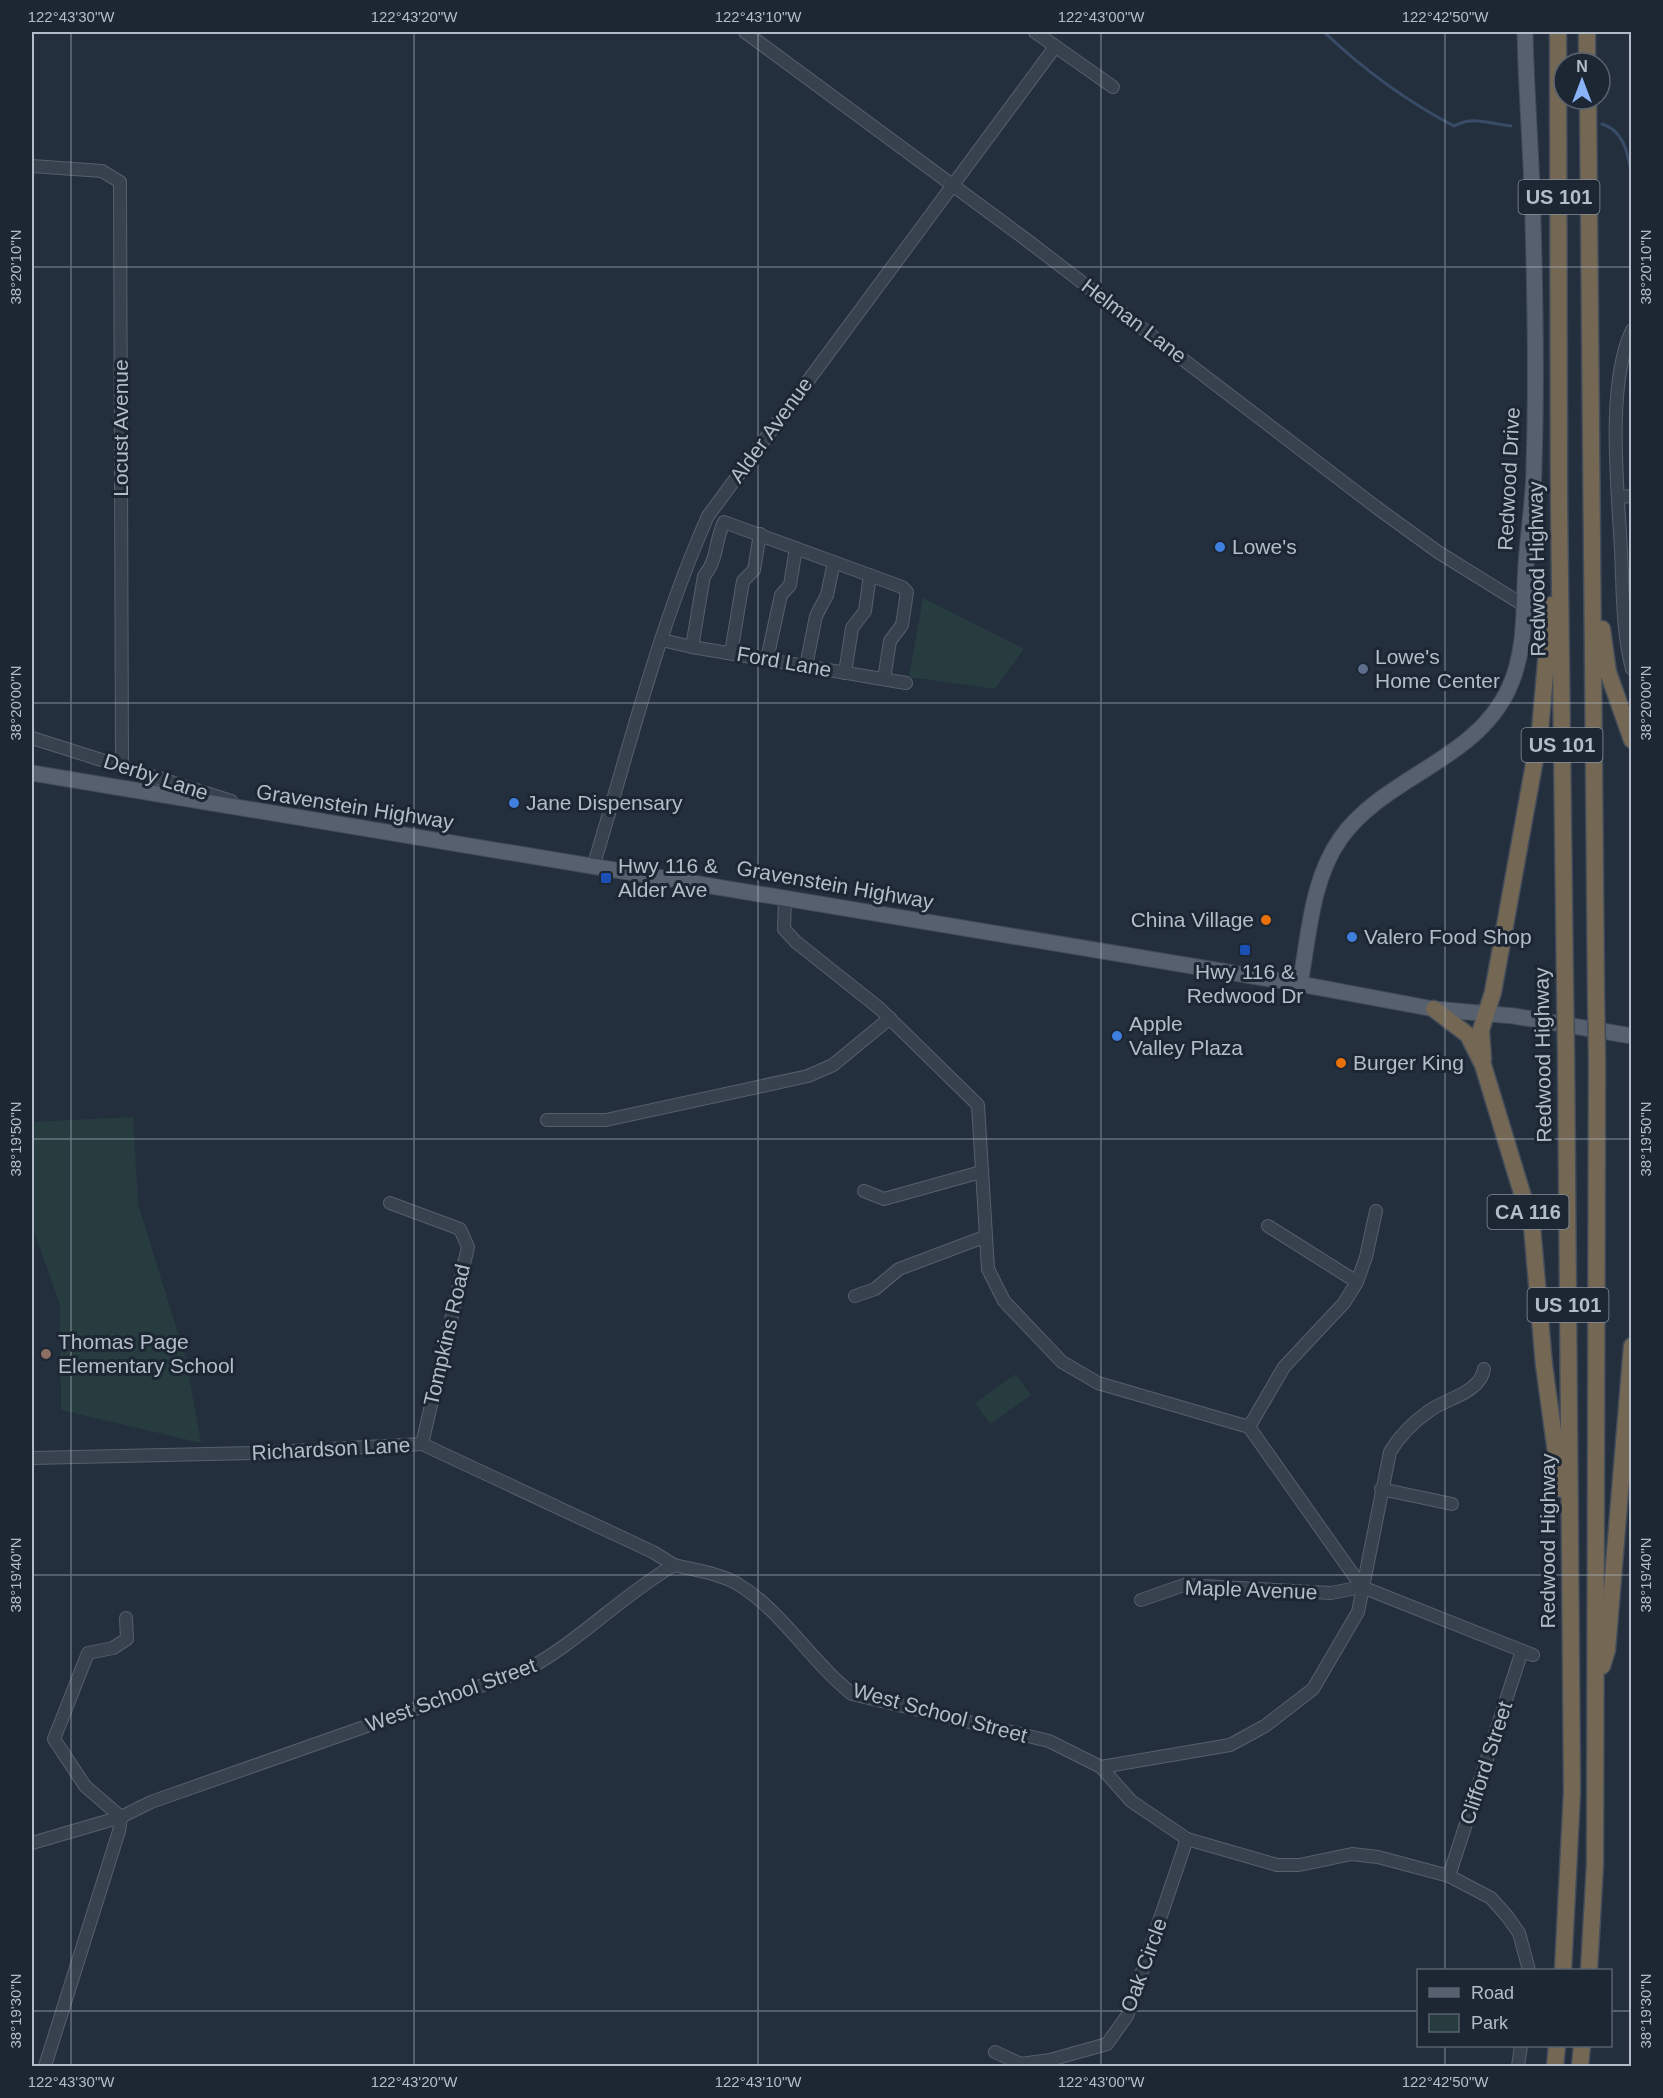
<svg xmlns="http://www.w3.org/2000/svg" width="1663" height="2098" font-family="Arial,sans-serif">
  <rect width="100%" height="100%" fill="#242f3e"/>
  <!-- green -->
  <g fill="#263c3f">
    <polygon points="923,598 1024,649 995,689 909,677"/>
    <polygon points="133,1117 138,1204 186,1359 201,1443 61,1410 61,1379 55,1369 60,1357 60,1305 32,1225 32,1122"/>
    <polygon points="1016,1374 1031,1395 990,1424 975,1403"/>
  </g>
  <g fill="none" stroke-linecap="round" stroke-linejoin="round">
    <!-- stream -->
    <g stroke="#394c67" stroke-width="3">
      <path d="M1324 32C1363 69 1406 101 1454 126 1473 115 1490 124 1511 126"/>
      <path d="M1602 124C1625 131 1629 157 1632 179"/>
    </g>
    <defs>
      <g id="minor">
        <polyline points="745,32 1024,238 1376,507 1438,552 1525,606"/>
        <polyline points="1035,32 1113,87"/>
        <polyline points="32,166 102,171 120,182 122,765"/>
        <path d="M1632 330C1606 385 1618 489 1621 551 1623 590 1622 630 1632 669"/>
        <polyline points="1618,497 1632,496"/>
        <polyline points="662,640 692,647 906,683"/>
        <path d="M692 647 704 576C718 560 715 540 724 522L902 587 907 592 902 625 890 641 884 679"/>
        <polyline points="731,653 743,581 754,570 760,534"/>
        <polyline points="767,659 781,595 790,585 796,548"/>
        <polyline points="806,666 816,616 827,595 834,562"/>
        <polyline points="845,673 852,628 865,611 870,575"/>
        <polyline points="32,738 231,801"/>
        <path d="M593 867C629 750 658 628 708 516L1055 47"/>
        <polyline points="785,898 784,929 796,942 879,1008 978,1105 988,1269 1004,1301 1062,1362 1098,1383 1249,1427 1362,1587 1533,1655"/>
        <polyline points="547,1120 606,1120 808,1076 833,1065 890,1018"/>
        <polyline points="864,1191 884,1199 981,1172"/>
        <polyline points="390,1203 460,1229 468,1247 422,1444"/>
        <polyline points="1268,1226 1357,1282"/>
        <polyline points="855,1296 875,1289 899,1269 984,1237"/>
        <polyline points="1249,1427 1284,1367 1344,1303 1357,1282 1366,1257 1376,1211"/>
        <polyline points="32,1458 253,1453 422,1444 653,1552 674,1565"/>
        <polyline points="1381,1489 1452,1504"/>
        <polyline points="1141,1600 1184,1585 1331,1593 1362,1587"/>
        <path d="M1101 1767 1230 1745 1265 1726 1313 1689 1358 1612 1390 1452C1400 1435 1412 1423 1429 1411 1447 1398 1480 1393 1484 1369"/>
        <polyline points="121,1817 85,1786 54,1739 88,1653 113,1648 127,1639 126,1618"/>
        <path d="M32 1843 121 1817 151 1802 526 1670C580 1641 621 1596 674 1565 695 1570 717 1573 736 1583 782 1610 810 1661 852 1694L1049 1741 1101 1767 1131 1801 1187 1839 1277 1865H1299L1352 1854 1378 1857 1449 1876 1491 1898 1507 1916 1519 1933 1529 1970"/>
        <polyline points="1449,1876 1522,1651"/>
        <polyline points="995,2052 1021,2064 1050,2060 1107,2044 1127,2016 1187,1839"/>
        <polyline points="45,2066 119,1831 121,1817"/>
        <polyline points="1518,2066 1521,2046"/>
      </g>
      <g id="major">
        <polyline points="32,773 1300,984 1434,1009 1514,1016 1632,1036"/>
        <path d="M1300 984C1309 936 1311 881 1340 839 1384 776 1476 761 1509 688 1527 649 1523 606 1526 564 1528 532 1534 498 1534 465 1537 373 1535 280 1532 188 1530 136 1526 84 1525 32"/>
      </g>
      <g id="highway">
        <polyline points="1558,32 1559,502 1565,987"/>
        <polyline points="1587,32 1587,63"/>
        <polyline points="1588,99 1596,995"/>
        <polyline points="1602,629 1608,672 1632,740"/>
        <polyline points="1434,1009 1468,1035 1483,1065 1532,1226 1544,1365 1561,1489"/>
        <polyline points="1483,1059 1481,1030 1493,992 1540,731 1551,605"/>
        <polyline points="1602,1666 1607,1650 1632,1346"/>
        <polyline points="1563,1970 1572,1792 1566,1053"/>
        <polyline points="1589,1970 1595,1864 1597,1059"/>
        <polyline points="1555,2066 1557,2046"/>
        <polyline points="1580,2066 1582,2046"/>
      </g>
    </defs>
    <!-- minor casing -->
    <use href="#minor" stroke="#565f6c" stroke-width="14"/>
    <!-- major casing -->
    <use href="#major" stroke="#414a57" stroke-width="17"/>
    <!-- highway casing -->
    <use href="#highway" stroke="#434c59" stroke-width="19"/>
    <!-- minor -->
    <use href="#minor" stroke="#38414e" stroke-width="12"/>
    <!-- major -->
    <use href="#major" stroke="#56606e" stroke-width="15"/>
    <!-- highway -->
    <use href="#highway" stroke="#746855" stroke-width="16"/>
    <defs>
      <g id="highway-bridge">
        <polyline points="1565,987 1566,1053"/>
        <polyline points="1596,995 1597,1059"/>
      </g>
    </defs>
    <!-- highway-bridge casing -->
    <use href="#highway-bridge" stroke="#434c59" stroke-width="19" stroke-linecap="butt"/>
    <!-- highway-bridge -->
    <use href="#highway-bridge" stroke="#746855" stroke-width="16"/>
  </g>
  <!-- ticks -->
  <path fill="none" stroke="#b4bcc9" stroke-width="1.5" stroke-opacity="0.45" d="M71 32V2066M414 32V2066M758 32V2066M1101 32V2066M1445 32V1970M32 267H1632M32 703H1632M32 1139H1632M32 1575H1632M32 2011H1418M1610 2011H1632M1445 2046V2066"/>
  <!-- markers -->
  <g fill="#3f7fe0" stroke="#1d2633" stroke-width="2">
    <circle cx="1220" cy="547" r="6"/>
    <circle cx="514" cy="803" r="6"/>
    <circle cx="1352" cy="937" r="6"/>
    <circle cx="1117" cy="1036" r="6"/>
  </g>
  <circle fill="#5c6f8a" stroke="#1d2633" stroke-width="2" cx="1363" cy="669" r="6"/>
  <g fill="#1a4fb4" stroke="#1d2633" stroke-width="2">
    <rect x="600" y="872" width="12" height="12" rx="3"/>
    <rect x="1239" y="944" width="12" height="12" rx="3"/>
  </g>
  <g fill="#e8710a" stroke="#1d2633" stroke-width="2">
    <circle cx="1266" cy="920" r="6"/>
    <circle cx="1341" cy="1063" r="6"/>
  </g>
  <circle fill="#8d6e63" stroke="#1d2633" stroke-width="2" cx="46" cy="1354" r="6"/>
  <g text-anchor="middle" stroke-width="6" stroke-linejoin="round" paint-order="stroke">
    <!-- shield labels -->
    <g fill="#1d2633" stroke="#878f9c" stroke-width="1.5">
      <rect x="1518.5" y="180" width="81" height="34" rx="4.5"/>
      <rect x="1521.5" y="728" width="81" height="34" rx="4.5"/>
      <rect x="1487.5" y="1195" width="81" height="34" rx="4.5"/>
      <rect x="1527.5" y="1288" width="81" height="34" rx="4.5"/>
    </g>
    <g font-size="20" font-weight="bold" fill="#b4bcc9">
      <text x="1559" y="204">US 101</text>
      <text x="1562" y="752">US 101</text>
      <text x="1528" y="1219">CA 116</text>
      <text x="1568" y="1312">US 101</text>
    </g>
    <!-- street labels -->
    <g font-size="21" fill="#b4bcc9" stroke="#1d2633">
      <text transform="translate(1134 321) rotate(37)" y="7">Helman Lane</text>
      <text transform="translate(121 428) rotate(-90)" y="7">Locust Avenue</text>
      <text transform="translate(771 430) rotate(-54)" y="7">Alder Avenue</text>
      <text transform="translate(1509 479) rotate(-87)" y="7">Redwood Drive</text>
      <text transform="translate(1537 569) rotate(-91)" y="7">Redwood Highway</text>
      <text transform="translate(784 662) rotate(10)" y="7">Ford Lane</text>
      <text transform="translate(156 777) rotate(18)" y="7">Derby Lane</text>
      <text transform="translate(355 807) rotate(9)" y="7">Gravenstein Highway</text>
      <text transform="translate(835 885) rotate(10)" y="7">Gravenstein Highway</text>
      <text transform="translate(1543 1055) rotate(-91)" y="7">Redwood Highway</text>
      <text transform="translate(447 1335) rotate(-77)" y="7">Tompkins Road</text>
      <text transform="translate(331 1449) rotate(-3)" y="7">Richardson Lane</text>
      <text transform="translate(1548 1541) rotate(-90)" y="7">Redwood Highway</text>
      <text transform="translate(1251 1590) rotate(2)" y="7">Maple Avenue</text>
      <text transform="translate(451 1695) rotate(-20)" y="7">West School Street</text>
      <text transform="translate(940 1713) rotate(15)" y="7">West School Street</text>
      <text transform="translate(1486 1763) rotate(-72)" y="7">Clifford Street</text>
      <text transform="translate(1144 1965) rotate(-70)" y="7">Oak Circle</text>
    </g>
    <!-- poi labels -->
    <g font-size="21" fill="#b4bcc9" stroke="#1d2633" text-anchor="start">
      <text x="1232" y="554">Lowe's</text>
      <text x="1375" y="664">Lowe's<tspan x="1375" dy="24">Home Center</tspan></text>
      <text x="526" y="810">Jane Dispensary</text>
      <text x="618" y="873">Hwy 116 &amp;<tspan x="618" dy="24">Alder Ave</tspan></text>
      <text x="1254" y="927" text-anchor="end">China Village</text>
      <text x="1364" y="944">Valero Food Shop</text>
      <text x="1245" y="979" text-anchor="middle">Hwy 116 &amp;<tspan x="1245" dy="24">Redwood Dr</tspan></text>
      <text x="1129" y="1031">Apple<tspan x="1129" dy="24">Valley Plaza</tspan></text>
      <text x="1353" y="1070">Burger King</text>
      <text x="58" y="1349">Thomas Page<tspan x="58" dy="24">Elementary School</tspan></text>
    </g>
  </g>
  <!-- border -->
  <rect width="1663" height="2098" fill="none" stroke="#1d2633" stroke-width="66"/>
  <!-- legend -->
  <rect x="1417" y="1969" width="195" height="78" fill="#1d2633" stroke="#59626f" stroke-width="1.5"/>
  <rect x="1429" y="1988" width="30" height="9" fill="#56606e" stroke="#59626f" stroke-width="1.5"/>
  <text x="1471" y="1999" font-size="18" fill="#b4bcc9">Road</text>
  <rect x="1429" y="2014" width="30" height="18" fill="#263c3f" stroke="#59626f" stroke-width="1.5"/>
  <text x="1471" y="2029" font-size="18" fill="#b4bcc9">Park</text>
  <!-- north arrow -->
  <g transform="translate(1582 81)"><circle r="28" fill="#1d2633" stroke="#59626f" stroke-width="1.5"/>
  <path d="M0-4.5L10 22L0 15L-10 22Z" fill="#8ab4f8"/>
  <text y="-9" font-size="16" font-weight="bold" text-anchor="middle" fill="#b4bcc9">N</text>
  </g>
  <rect x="33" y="33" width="1597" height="2032" fill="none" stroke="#b4bcc9" stroke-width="2"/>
  <g font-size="15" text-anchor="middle" fill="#b4bcc9">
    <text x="71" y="22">122°43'30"W</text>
    <text x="414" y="22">122°43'20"W</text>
    <text x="758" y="22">122°43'10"W</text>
    <text x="1101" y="22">122°43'00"W</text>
    <text x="1445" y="22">122°42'50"W</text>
    <text transform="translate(16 267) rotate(-90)" y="5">38°20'10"N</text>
    <text transform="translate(1646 267) rotate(-90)" y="5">38°20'10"N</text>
    <text transform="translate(16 703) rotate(-90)" y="5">38°20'00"N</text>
    <text transform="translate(1646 703) rotate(-90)" y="5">38°20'00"N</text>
    <text transform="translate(16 1139) rotate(-90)" y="5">38°19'50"N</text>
    <text transform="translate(1646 1139) rotate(-90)" y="5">38°19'50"N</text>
    <text transform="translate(16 1575) rotate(-90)" y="5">38°19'40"N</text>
    <text transform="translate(1646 1575) rotate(-90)" y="5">38°19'40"N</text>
    <text transform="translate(16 2011) rotate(-90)" y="5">38°19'30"N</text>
    <text transform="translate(1646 2011) rotate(-90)" y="5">38°19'30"N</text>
    <text x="71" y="2087">122°43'30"W</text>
    <text x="414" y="2087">122°43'20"W</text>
    <text x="758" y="2087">122°43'10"W</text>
    <text x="1101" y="2087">122°43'00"W</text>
    <text x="1445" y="2087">122°42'50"W</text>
  </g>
</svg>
